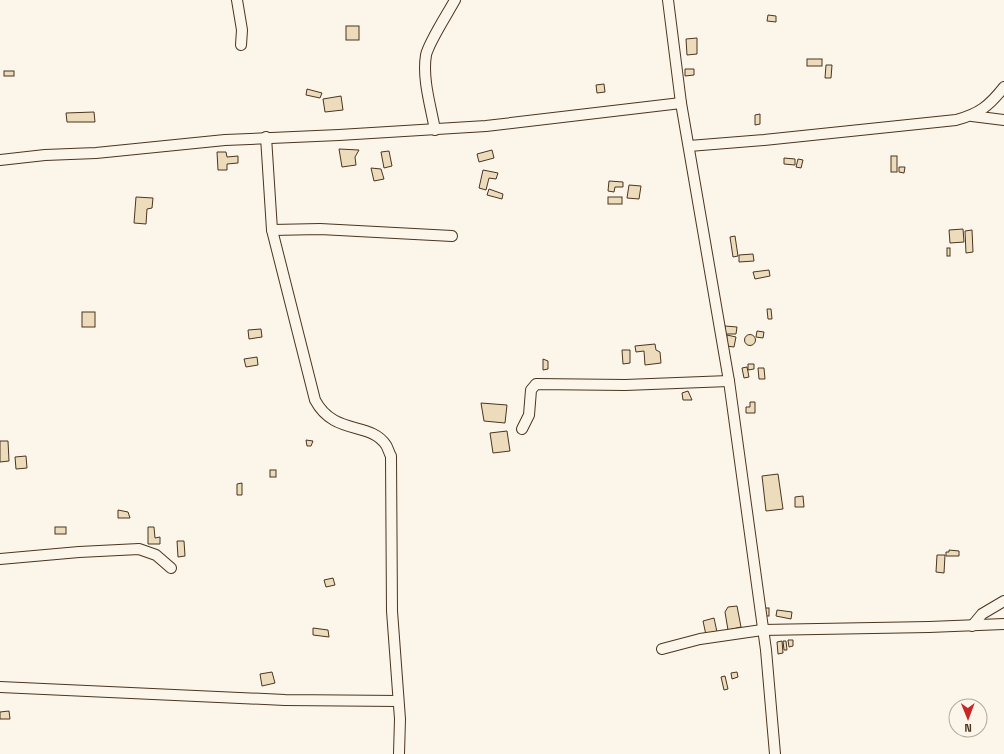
<svg xmlns="http://www.w3.org/2000/svg" width="1004" height="754" font-family="'Space Grotesk',sans-serif">
  <rect width="100%" height="100%" fill="#fbf6e9"/>
  <!-- building -->
  <g fill="#ecdcbc" stroke="#4a3520">
    <polygon points="768,15 776,16 776,22 767,21"/>
    <rect x="346" y="26" width="13" height="14"/>
    <polygon points="697,38 697,54 687,55 686,39"/>
    <rect x="807" y="59" width="15" height="7"/>
    <polygon points="826,65 832,65 831,78 825,78"/>
    <polygon points="685,69 694,69 694,75 685,76"/>
    <rect x="4" y="71" width="10" height="5"/>
    <polygon points="604,84 605,92 597,93 596,85"/>
    <polygon points="307,89 322,93 320,98 306,95"/>
    <polygon points="341,96 343,110 325,112 323,99"/>
    <polygon points="94,112 95,122 67,122 66,113"/>
    <polygon points="760,114 760,124 755,125 755,115"/>
    <polygon points="339,149 359,150 355,157 356,165 342,167"/>
    <polygon points="492,150 494,158 479,162 477,154"/>
    <polygon points="389,151 392,166 384,168 381,152"/>
    <polygon points="217,152 226,152 227,157 238,156 238,163 227,164 227,170 218,170"/>
    <rect x="891" y="156" width="6" height="16"/>
    <polygon points="784,158 795,159 795,165 784,164"/>
    <polygon points="798,159 803,160 801,168 796,167"/>
    <polygon points="899,167 905,167 904,173 899,172"/>
    <polygon points="371,168 381,169 384,179 374,181"/>
    <polygon points="483,170 498,173 496,179 489,178 486,190 479,188"/>
    <polygon points="609,181 623,182 623,187 615,187 614,192 608,191"/>
    <polygon points="629,185 641,186 639,199 627,198"/>
    <polygon points="489,189 503,194 502,199 487,195"/>
    <polygon points="136,197 153,198 152,208 147,209 146,224 134,223"/>
    <rect x="608" y="197" width="14" height="7"/>
    <polygon points="963,229 964,242 950,243 949,230"/>
    <polygon points="972,230 973,252 966,253 965,231"/>
    <polygon points="735,236 738,256 733,257 730,237"/>
    <rect x="947" y="248" width="3" height="8"/>
    <polygon points="753,254 754,261 739,262 739,255"/>
    <polygon points="769,270 770,276 755,279 753,272"/>
    <polygon points="767,309 771,309 772,319 768,319"/>
    <rect x="82" y="312" width="13" height="15"/>
    <polygon points="725,326 737,327 736,334 725,334"/>
    <polygon points="261,329 262,337 249,339 248,330"/>
    <polygon points="757,331 764,332 763,338 756,337"/>
    <circle cx="750" cy="340" r="5.5"/>
    <polygon points="727,335 736,337 734,347 726,346"/>
    <polygon points="655,344 656,350 660,352 661,363 645,365 644,351 636,352 635,346"/>
    <polygon points="622,350 630,350 630,363 623,364"/>
    <polygon points="257,357 258,365 246,367 244,359"/>
    <polygon points="543,359 548,361 548,369 543,370"/>
    <polygon points="748,364 754,364 754,369 748,370"/>
    <polygon points="747,367 749,377 744,378 742,368"/>
    <polygon points="758,368 764,368 765,379 759,379"/>
    <polygon points="688,391 692,400 683,400 682,393"/>
    <polygon points="750,402 755,402 755,413 746,413 746,407 750,407"/>
    <polygon points="481,403 507,405 505,423 484,421"/>
    <polygon points="507,431 510,451 493,453 490,433"/>
    <polygon points="306,440 313,441 311,446 307,446"/>
    <polygon points="0,441 8,441 9,461 0,462"/>
    <polygon points="26,456 27,468 16,469 15,457"/>
    <rect x="270" y="470" width="6" height="7"/>
    <polygon points="778,474 783,509 766,511 762,476"/>
    <polygon points="242,483 242,495 237,495 237,484"/>
    <polygon points="803,496 804,507 795,507 795,497"/>
    <polygon points="118,510 128,512 130,518 118,518"/>
    <rect x="55" y="527" width="11" height="7"/>
    <polygon points="148,527 154,527 155,538 160,537 160,544 148,544"/>
    <polygon points="177,541 184,541 185,556 178,557"/>
    <polygon points="949,550 959,551 959,556 946,556 946,552 949,552"/>
    <polygon points="937,555 945,555 944,573 936,572"/>
    <polygon points="333,578 335,585 326,587 324,580"/>
    <polygon points="737,606 741,627 728,630 725,612 728,607"/>
    <rect x="765" y="608" width="4" height="8"/>
    <polygon points="777,610 792,612 791,619 776,616"/>
    <polygon points="714,618 717,632 706,635 703,621"/>
    <polygon points="313,628 328,630 329,637 313,635"/>
    <polygon points="788,640 793,640 793,646 789,647"/>
    <polygon points="782,641 783,653 778,654 777,642"/>
    <polygon points="783,641 786,641 787,650 784,650"/>
    <polygon points="272,672 275,683 262,686 260,674"/>
    <polygon points="737,672 738,677 732,679 731,673"/>
    <polygon points="725,676 728,689 724,690 721,677"/>
    <polygon points="9,711 10,719 0,719 0,712"/>
  </g>
  <g fill="none" stroke-linecap="round" stroke-linejoin="round">
    <defs>
      <g id="minor">
        <polyline points="237,0 242,30 241,45"/>
        <polyline points="668,0 681,103 729,381 766,650 775,754"/>
        <polyline points="972,116 1004,120"/>
        <path d="M435 130C431 107 422 79 426 55 429 42 448 13 455 0"/>
        <path d="M266 137 272 230 315 400C334 436 370 421 386 445 388 448 389 453 391 456L392 611 400 719 399 754"/>
        <path d="M689 146 764 140 956 120C979 114 989 106 1004 87"/>
        <polyline points="0,160 45,155 96,153 225,140 339,135 486,126 681,103"/>
        <polyline points="272,230 320,229 452,236"/>
        <polyline points="522,429 529,415 531,390 536,384 625,385 729,381"/>
        <polyline points="0,559 79,552 139,549 156,555 171,568"/>
        <polyline points="972,626 982,614 1004,601"/>
        <polyline points="662,649 700,639 762,630 929,627 1004,624"/>
        <polyline points="0,687 285,700 398,701"/>
      </g>
    </defs>
    <!-- minor casing -->
    <use href="#minor" stroke="#4a3520" stroke-width="12"/>
    <!-- minor -->
    <use href="#minor" stroke="#fbf6e9" stroke-width="10"/>
  </g>
  <!-- north arrow -->
  <g transform="translate(968 718) rotate(179)"><circle r="19" fill="#fbf6e9" stroke="#b4a999"/>
  <path d="M0-3L7 15L0 10L-7 15Z" fill="#c62828"/>
  <text y="-6" font-size="11" font-weight="bold" text-anchor="middle" fill="#4a3520">N</text>
  </g>
</svg>
